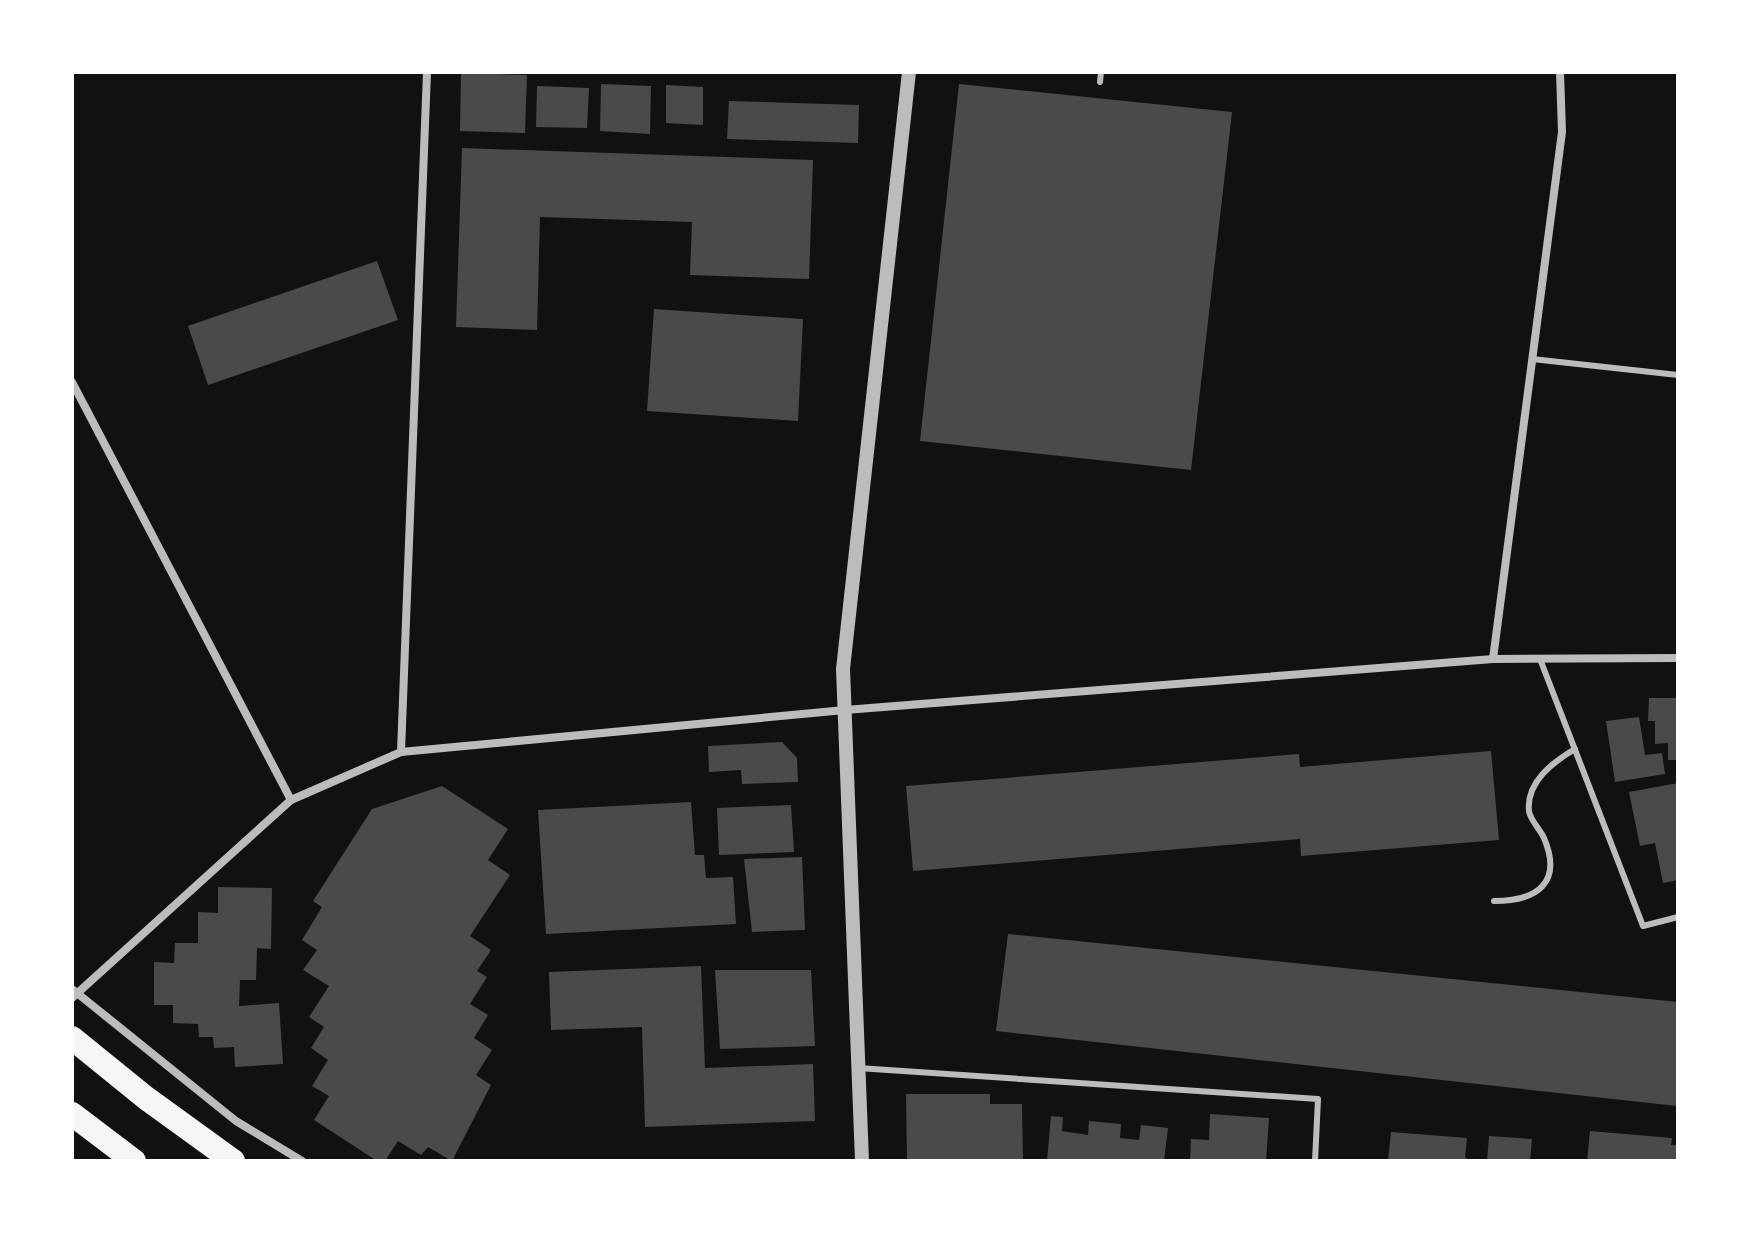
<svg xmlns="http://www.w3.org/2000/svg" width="1750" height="1233" font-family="Quicksand,sans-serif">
  <rect width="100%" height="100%" fill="#111"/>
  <!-- building -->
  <g fill="#4a4a4a">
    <polygon points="461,73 527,75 525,133 460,131"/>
    <polygon points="601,84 651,86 650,134 600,131"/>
    <polygon points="959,84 1232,112 1191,470 920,441"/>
    <polygon points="666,85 703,87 703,125 666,123"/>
    <polygon points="537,86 589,88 587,128 536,127"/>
    <polygon points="729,101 859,105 858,143 727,139"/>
    <polygon points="462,148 813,160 809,279 690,275 692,222 540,217 537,330 456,327"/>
    <polygon points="377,261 398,320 208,385 188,326"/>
    <polygon points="654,309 803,319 798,421 647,411"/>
    <polygon points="1649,698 1678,698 1678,760 1668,760 1668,743 1655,744 1655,721 1648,721"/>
    <polygon points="1639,717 1645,755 1662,753 1665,774 1615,782 1606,721"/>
    <polygon points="782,742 797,758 798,782 742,784 741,770 709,772 708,746"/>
    <polygon points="1491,751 1499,840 1301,856 1300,839 913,871 906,786 1299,754 1300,767"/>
    <polygon points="1678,783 1678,880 1663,883 1655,843 1640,846 1629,792"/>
    <polygon points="442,786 508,829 488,860 510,875 470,936 491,950 477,971 487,977 470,1004 488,1015 474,1038 492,1050 476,1075 491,1085 452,1161 428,1147 421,1155 398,1141 385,1161 377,1161 314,1120 329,1096 312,1086 328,1060 311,1048 324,1027 309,1017 329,986 303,970 317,950 302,940 322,907 313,901 372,809"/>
    <polygon points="691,802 695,855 704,855 706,878 733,877 736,924 546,934 538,810"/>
    <polygon points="791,805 794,852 719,855 717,808"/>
    <polygon points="802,857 805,930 752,932 744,859"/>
    <polygon points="218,887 272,888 271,949 257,948 256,980 240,980 239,1006 279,1003 283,1064 235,1067 234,1047 214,1048 213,1037 199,1037 198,1024 173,1023 173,1005 154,1005 154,962 174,963 175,943 198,943 198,912 218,913"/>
    <polygon points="1008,934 1678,1002 1677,1106 996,1031"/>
    <polygon points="701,966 705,1068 813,1064 815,1121 645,1127 642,1027 551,1030 549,972"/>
    <polygon points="715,970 811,970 815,1046 720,1049"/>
    <polygon points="906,1094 990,1094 990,1104 1022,1104 1023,1161 907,1161"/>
    <polygon points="1210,1114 1269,1118 1266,1161 1190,1161 1191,1139 1209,1140"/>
    <polygon points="1051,1116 1063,1117 1062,1131 1088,1135 1089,1121 1121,1124 1120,1138 1139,1140 1141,1125 1168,1128 1164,1161 1047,1161"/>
    <polygon points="1590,1131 1672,1138 1671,1145 1678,1145 1678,1161 1587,1161"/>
    <polygon points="1391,1132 1467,1138 1465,1158 1473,1161 1388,1161"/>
    <polygon points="1489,1136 1532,1139 1530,1161 1487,1161"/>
  </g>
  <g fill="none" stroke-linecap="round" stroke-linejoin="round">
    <!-- service -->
    <g stroke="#bcbcbc" stroke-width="6">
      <polyline points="1100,82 1101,72"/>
      <polyline points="1532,359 1678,375"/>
      <polyline points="1540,659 1643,926 1678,917"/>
      <path d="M1494 901C1537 901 1563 883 1544 838 1540 829 1530 820 1529 811 1526 782 1553 762 1575 749"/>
      <polyline points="858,1068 1318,1099 1315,1161"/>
    </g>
    <!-- minor -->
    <g stroke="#bcbcbc" stroke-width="8">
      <polyline points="72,382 291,800"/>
      <polyline points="1493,659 1562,132 1560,72"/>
      <polyline points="401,752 427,72"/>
      <polyline points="72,989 236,1121 302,1161"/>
      <polyline points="72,998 291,800 401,752 845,710 1493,659 1678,658"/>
    </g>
    <!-- tertiary -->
    <polyline stroke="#bcbcbc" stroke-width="14" points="862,1161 843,669 909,72"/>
    <!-- motorway -->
    <g stroke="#f5f5f5" stroke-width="24">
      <polyline points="72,1038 146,1098 233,1161"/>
      <polyline points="72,1114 134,1161"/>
    </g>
  </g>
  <!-- border -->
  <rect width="1750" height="1233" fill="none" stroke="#ffffff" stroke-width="148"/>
</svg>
